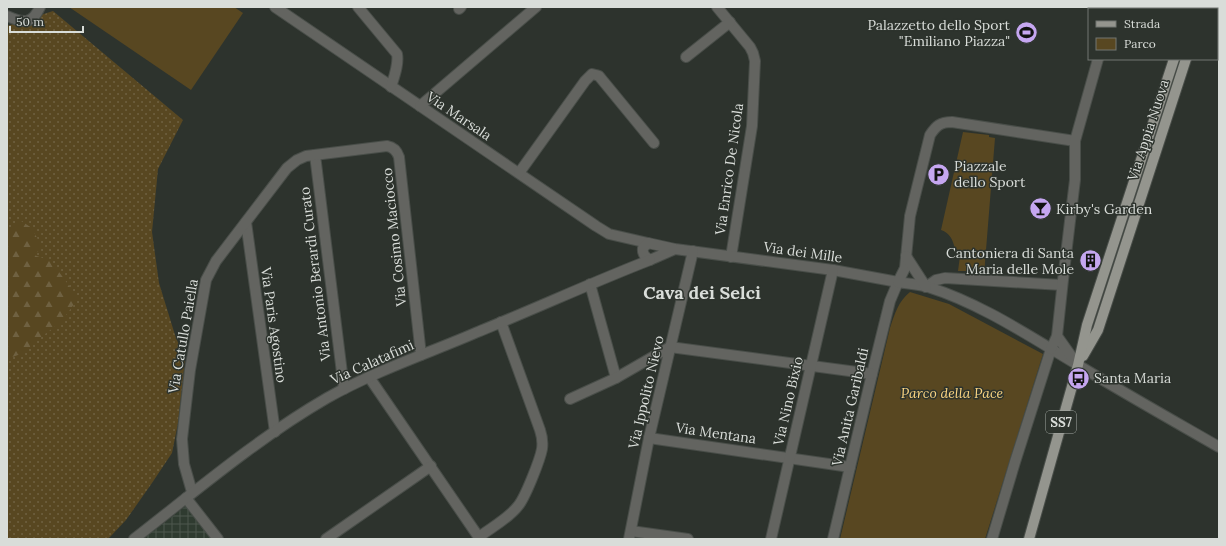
<svg xmlns="http://www.w3.org/2000/svg" width="1226" height="546" font-family="Lora,serif">
  <defs>
    <pattern id="industrial-grid" width="8" height="8" patternUnits="userSpaceOnUse"><rect width="8" height="8" fill="#2f3b30"/><path d="M0 4h8M4 0v8" fill="none" stroke="#4d574d"/></pattern>
    <pattern id="grass-dots" width="8" height="8" patternUnits="userSpaceOnUse"><rect width="8" height="8" fill="#584721"/><path d="M2 2h.1M6 6h.1" fill="none" stroke="#6f6141" stroke-width="1.8" stroke-linecap="round"/></pattern>
    <pattern id="forest-firs" width="22" height="20" patternUnits="userSpaceOnUse"><rect width="22" height="20" fill="#584721"/><path d="M5 1l3.5 6h-7zM16 11l3.5 6h-7z" fill="#6f6141"/></pattern>
  </defs>
  <rect width="100%" height="100%" fill="#2d332d"/>
  <!-- industrial -->
  <polygon fill="url(#industrial-grid)" points="186,506 212,539 143,539"/>
  <!-- grass -->
  <polygon fill="url(#grass-dots)" points="53,11 183,120 158,169 152,232 159,283 175,335 185,360 178,423 172,453 152,483 126,520 110,537 107,539 7,539 7,26"/>
  <!-- forest -->
  <polygon fill="url(#forest-firs)" points="21,221 32,228 42,248 34,255 51,261 70,287 77,300 61,322 33,343 26,352 7,359 7,235"/>
  <!-- green -->
  <g fill="#584721">
    <polygon points="69,7 234,7 243,13 191,90"/>
    <path d="M963 132 989 135V137L995 138 984 275 978 274 977 271H958L960 256 957 249H955C953 240 950 233 941 230Z"/>
    <path d="M910 292 949 304 1043 354 985 539H840L890 328C895 313 898 302 910 292Z"/>
  </g>
  <g fill="none" stroke-linecap="round" stroke-linejoin="round">
    <defs>
      <g id="minor">
        <polyline points="275,7 596,226 609,234 648,243"/>
        <path d="M358 7 397 54C399 64 394 77 391 87"/>
        <polyline points="717,7 750,47 753,53 755,61 752,126 731,257"/>
        <polyline points="459,9 461,7"/>
        <path d="M7 16C23 23 32 25 40 7"/>
        <polyline points="686,57 730,22"/>
        <polyline points="420,106 536,7"/>
        <polyline points="315,155 344,389"/>
        <polyline points="519,173 585,81 592,74 596,75 599,76 654,143"/>
        <polyline points="246,222 275,432"/>
        <path d="M675 249 650 260C645 257 642 254 643 248L648 243 675 249 833 270 898 282 890 301 872 374 833 539"/>
        <polyline points="590,284 616,378"/>
        <polyline points="926,287 936,280 945,278 1062,285"/>
        <polyline points="369,377 480,539"/>
        <polyline points="570,399 616,378 670,347 872,374"/>
        <polyline points="649,438 850,467"/>
        <path d="M192 492 184 464 182 439 190 370 206 280 216 261 287 168 297 160 306 156 387 146C393 147 397 151 399 157L421 355"/>
        <polyline points="186,498 218,539"/>
        <polyline points="631,531 688,539"/>
        <path d="M479 537C492 527 508 519 518 506 525 498 540 460 542 449 543 442 542 436 540 430L501 322"/>
        <path d="M134 539C197 490 258 438 327 398 375 371 429 353 480 331 537 308 593 282 650 260"/>
        <polyline points="326,539 431,466"/>
        <polyline points="629,539 649,438 693,251"/>
        <polyline points="771,539 833,270"/>
        <polyline points="992,539 1015,462 1051,349"/>
      </g>
      <g id="tertiary">
        <polyline points="1104,9 1104,7"/>
        <path d="M1075 141 952 122C940 122 936 126 930 135L910 216 905 268 898 282C908 284 918 284 928 287 982 304 1029 336 1078 365 1124 393 1172 420 1219 447"/>
        <polyline points="906,256 926,287"/>
        <polyline points="1057,336 1074,360"/>
        <polyline points="1051,349 1057,336 1063,280 1070,221 1075,180 1075,141 1098,59"/>
      </g>
      <g id="primary">
        <polyline points="1190,9 1191,7"/>
        <polyline points="1202,9 1202,7"/>
        <polyline points="1083,356 1098,330 1186,59"/>
        <polyline points="1029,539 1078,365 1087,325 1174,59"/>
      </g>
    </defs>
    <!-- minor casing -->
    <use href="#minor" stroke="#494e49" stroke-width="12"/>
    <!-- tertiary casing -->
    <use href="#tertiary" stroke="#494e49" stroke-width="12"/>
    <!-- primary casing -->
    <use href="#primary" stroke="#494e49" stroke-width="12"/>
    <!-- minor -->
    <use href="#minor" stroke="#636460" stroke-width="10"/>
    <!-- tertiary -->
    <use href="#tertiary" stroke="#636460" stroke-width="10"/>
    <!-- primary -->
    <use href="#primary" stroke="#94958e" stroke-width="10"/>
  </g>
  <!-- icons -->
  <defs>
    <symbol id="stadium-disc" viewBox="-11 -11 22 22"><circle r="9.5" fill="#c5a6f0" stroke="#2d332d"/><path d="M0-5a6.5 5 0 1 0 0 10a6.5 5 0 1 0 0-10ZM-3.5-1.8h7v3.6h-7Z" fill="#111"/></symbol>
    <symbol id="parking-disc" viewBox="-11 -11 22 22"><circle r="9.5" fill="#c5a6f0" stroke="#2d332d"/><path d="M-3.5-5.5H1a3.5 3.5 0 0 1 0 7H-1V5.5H-3.5ZM-1-3.4V-.6H.8a1.4 1.4 0 0 0 0-2.8Z" fill="#111"/></symbol>
    <symbol id="bar-disc" viewBox="-11 -11 22 22"><circle r="9.5" fill="#c5a6f0" stroke="#2d332d"/><path d="M-6-5H6L.8 .8V4.5H3.5V6h-7V4.5H-.8V.8Z" fill="#111"/></symbol>
    <symbol id="building-disc" viewBox="-11 -11 22 22"><circle r="9.5" fill="#c5a6f0" stroke="#2d332d"/><path d="M-4-6H4V6H1V3H-1V6H-4ZM-2.5-4.3h1.7v1.8h-1.7ZM.8-4.3h1.7v1.8H.8ZM-2.5-1h1.7V.8h-1.7ZM.8-1h1.7V.8H.8Z" fill="#111"/></symbol>
    <symbol id="bus-disc" viewBox="-11 -11 22 22"><circle r="9.5" fill="#c5a6f0" stroke="#2d332d"/><path d="M-5-6H5V4H4V6H2V4H-2V6H-4V4H-5ZM-3.5-4V0h7V-4ZM-3.5 1.2v1.5H-2V1.2ZM2 1.2v1.5H3.5V1.2Z" fill="#111"/></symbol>
  </defs>
  <g fill-rule="evenodd">
    <use href="#stadium-disc" x="1014" y="20" width="25" height="25"/>
    <use href="#parking-disc" x="926" y="162" width="25" height="25"/>
    <use href="#bar-disc" x="1028" y="196" width="25" height="25"/>
    <use href="#building-disc" x="1078" y="248" width="25" height="25"/>
    <use href="#bus-disc" x="1066" y="366" width="25" height="25"/>
  </g>
  <g text-anchor="middle" stroke-width="3" stroke-linejoin="round" paint-order="stroke">
    <!-- shield labels -->
    <rect fill="#2d332d" stroke="#a5aaa5" stroke-width="1" x="1046" y="411" width="30" height="22" rx="3"/>
    <g font-size="13" font-weight="bold" fill="#d9ddd9">
      <text x="1061" y="427">SS7</text>
    </g>
    <!-- poi labels -->
    <g font-size="14" fill="#d9ddd9" stroke="#2d332d" text-anchor="start">
      <text x="1010" y="30" text-anchor="end">Palazzetto dello Sport<tspan x="1010" dy="16">"Emiliano Piazza"</tspan></text>
      <text x="954" y="171">Piazzale<tspan x="954" dy="16">dello Sport</tspan></text>
      <text x="1056" y="214">Kirby's Garden</text>
      <text x="1074" y="258" text-anchor="end">Cantoniera di Santa<tspan x="1074" dy="16">Maria delle Mole</tspan></text>
      <text x="1094" y="383">Santa Maria</text>
    </g>
    <!-- street labels -->
    <g font-size="14" fill="#d9ddd9" stroke="#2d332d">
      <text transform="translate(459 116) rotate(34)" y="5">Via Marsala</text>
      <text transform="translate(1148 130) rotate(-72)" y="5">Via Appia Nuova</text>
      <text transform="translate(729 169) rotate(-82)" y="5">Via Enrico De Nicola</text>
      <text transform="translate(394 237) rotate(-96)" y="5">Via Cosimo Maciocco</text>
      <text transform="translate(803 252) rotate(8)" y="5">Via dei Mille</text>
      <text transform="translate(315 274) rotate(-97)" y="5">Via Antonio Berardi Curato</text>
      <text transform="translate(274 325) rotate(82)" y="5">Via Paris Agostino</text>
      <text transform="translate(183 336) rotate(-80)" y="5">Via Catullo Paiella</text>
      <text transform="translate(372 362) rotate(-24)" y="5">Via Calatafimi</text>
      <text transform="translate(646 392) rotate(-77)" y="5">Via Ippolito Nievo</text>
      <text transform="translate(788 401) rotate(-77)" y="5">Via Nino Bixio</text>
      <text transform="translate(850 407) rotate(-77)" y="5">Via Anita Garibaldi</text>
      <text transform="translate(716 433) rotate(8)" y="5">Via Mentana</text>
    </g>
    <!-- park labels -->
    <g font-size="14" font-style="italic" fill="#fad481" stroke="#2d332d">
      <text x="952" y="398">Parco della Pace</text>
    </g>
    <!-- district labels -->
    <g font-size="18" font-weight="bold" fill="#d9ddd9" stroke="#2d332d">
      <text x="702" y="299">Cava dei Selci</text>
    </g>
  </g>
  <!-- border -->
  <rect width="1226" height="546" fill="none" stroke="#d9ddd9" stroke-width="16"/>
  <!-- legend -->
  <rect x="1088" y="8" width="130" height="52" fill="#2d332d" stroke="#727772"/>
  <rect x="1096" y="21" width="20" height="6" fill="#94958e" stroke="#727772"/>
  <text x="1124" y="28" font-size="12" fill="#d9ddd9">Strada</text>
  <rect x="1096" y="38" width="20" height="12" fill="#584721" stroke="#727772"/>
  <text x="1124" y="48" font-size="12" fill="#d9ddd9">Parco</text>
  <!-- scale -->
  <path d="M10 26v6h73v-6" fill="none" stroke="#d9ddd9" stroke-width="2"/>
  <text x="16" y="26" font-size="12" fill="#d9ddd9" stroke="#2d332d" stroke-width="3" paint-order="stroke">50 m</text>
</svg>
